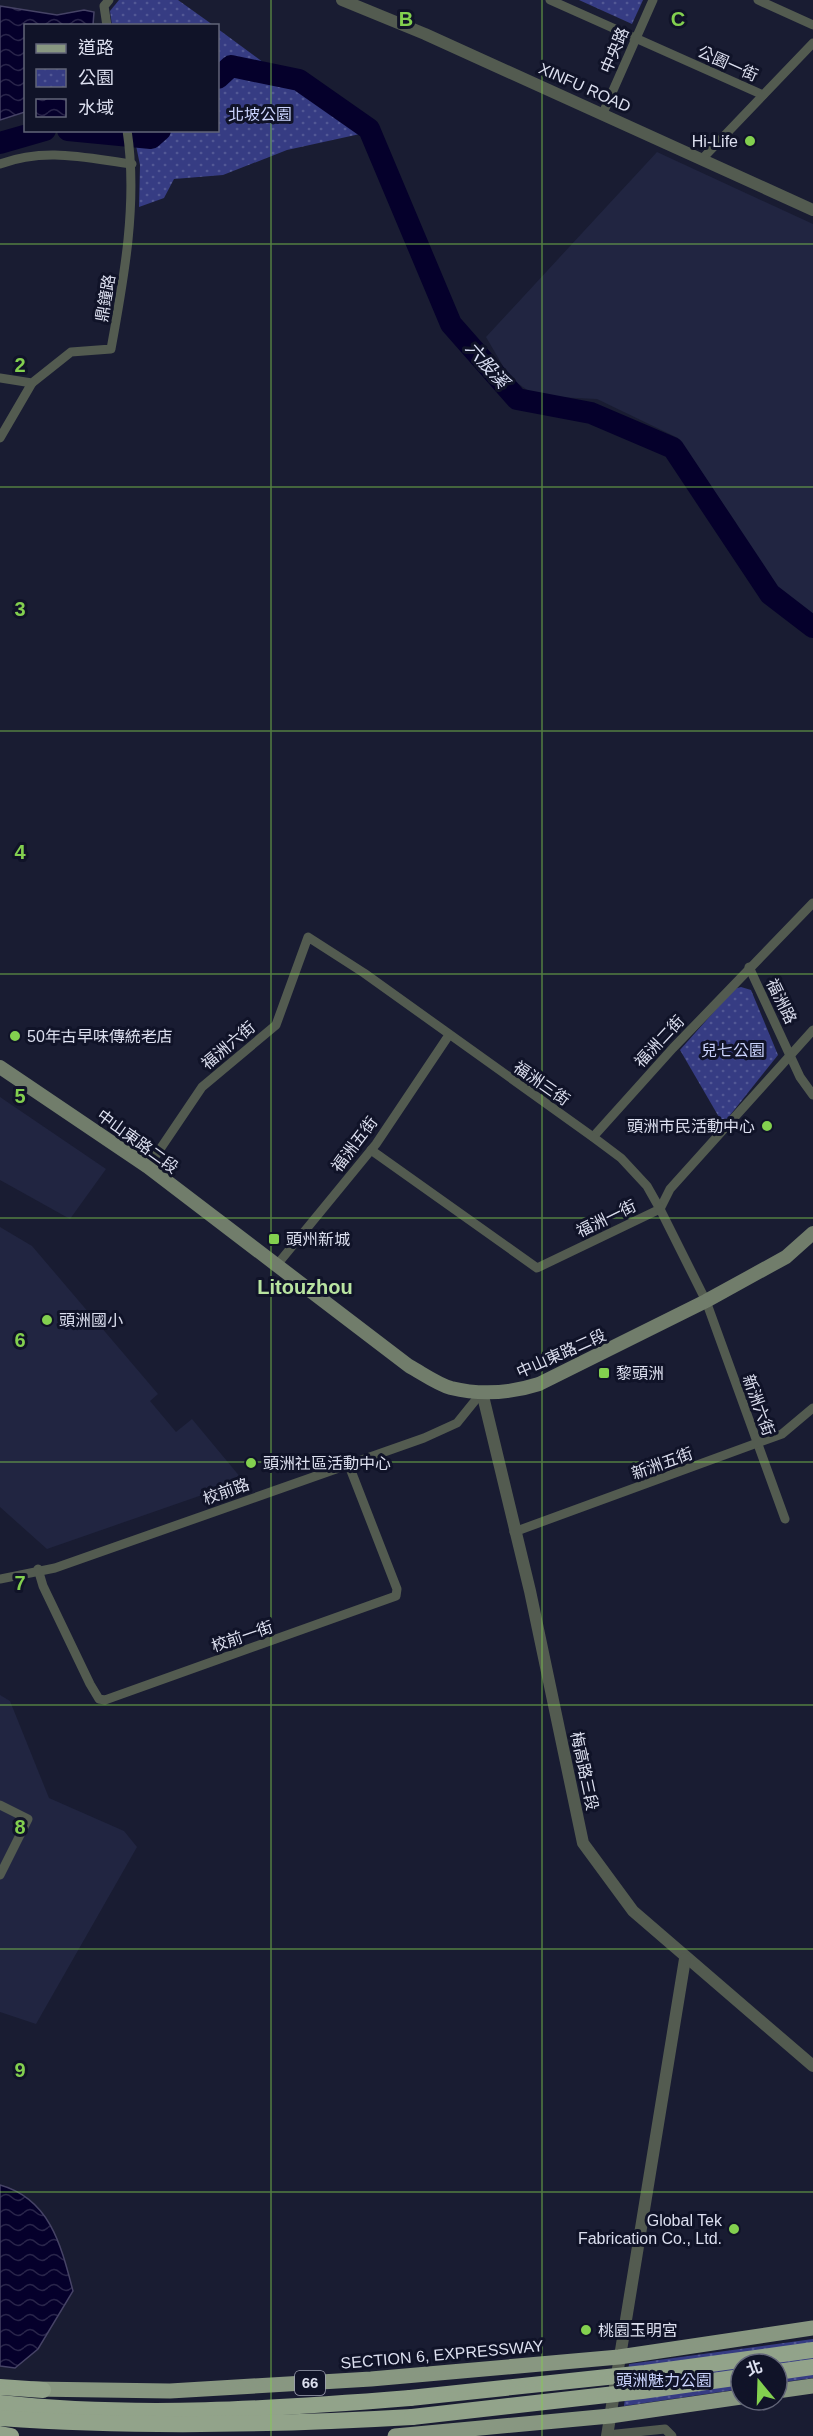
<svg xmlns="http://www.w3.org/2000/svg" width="813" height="2436" font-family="Arial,'Noto Sans TC',sans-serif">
  <defs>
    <pattern id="park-dots" width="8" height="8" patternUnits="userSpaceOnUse" patternTransform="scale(1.5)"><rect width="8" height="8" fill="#363c83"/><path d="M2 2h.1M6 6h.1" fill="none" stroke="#525895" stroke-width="1.8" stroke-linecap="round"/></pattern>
    <pattern id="water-waves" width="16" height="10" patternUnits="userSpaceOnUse" patternTransform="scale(1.5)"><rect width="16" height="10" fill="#05002b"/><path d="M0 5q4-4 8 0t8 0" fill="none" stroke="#29254a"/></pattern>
  </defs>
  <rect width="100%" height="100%" fill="#191c32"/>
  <!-- built -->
  <g fill="#212541">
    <polygon points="657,152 813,224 813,621 776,594 748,553 736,523 678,438 597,399 536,396 510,378 486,337"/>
    <polygon points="0,1097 106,1169 70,1219 0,1180"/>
    <polygon points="0,1227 32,1246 158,1394 150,1401 176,1432 192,1419 246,1484 211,1497 205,1494 47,1549 0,1507"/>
    <polygon points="0,1695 10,1701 49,1798 124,1831 137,1847 36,2024 0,2012"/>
  </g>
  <!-- park -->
  <g fill="url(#park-dots)">
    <polygon points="119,0 178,0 213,25 112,25 110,11"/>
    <polygon points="579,0 643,0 632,24"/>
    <polygon points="218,29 360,134 287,150 223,175 174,179 164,198 139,207 140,165 133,131 218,130"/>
    <polygon points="741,987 751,990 778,1055 723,1124 680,1050 734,989"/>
    <polygon points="813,2339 813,2378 777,2383 777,2364 741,2364 741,2389 624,2406 629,2364"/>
  </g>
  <!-- water -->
  <g fill="url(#water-waves)" stroke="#464366" stroke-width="1.5">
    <polygon points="0,6 57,15 84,10 94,12 93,25 26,26 25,112 0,120"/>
    <path d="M0 2185C50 2199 61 2245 73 2291L38 2349 15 2368 0 2366Z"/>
  </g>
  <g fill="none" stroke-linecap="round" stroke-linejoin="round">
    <!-- river -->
    <g stroke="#05002b" stroke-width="22">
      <polyline points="218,78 231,66 299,80 369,129 451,324 517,399 591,413 673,448 770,594 813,627"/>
      <polyline points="68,130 151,138 160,130"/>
      <polyline points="0,143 45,130"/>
    </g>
    <!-- minor -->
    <g stroke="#535b50" stroke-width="9">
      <polyline points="550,0 763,95"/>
      <polyline points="758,0 813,25"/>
      <polyline points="107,26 104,6 109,0"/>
      <polyline points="603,113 653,0"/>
      <polyline points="703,158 813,43"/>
      <path d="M0 164C45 147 86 158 132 164"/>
      <path d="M0 378 32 383 71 352 111 349C124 278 138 202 127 130"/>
      <polyline points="0,438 32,383"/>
      <polyline points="749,967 800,1077 813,1095"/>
      <polyline points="593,1137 673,1048 813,903"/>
      <polyline points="371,1150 537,1268 660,1209 670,1189 813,1030"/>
      <polyline points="148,1167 202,1087 276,1025 308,937 364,973 593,1137 621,1158 647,1186 660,1209 706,1301 785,1519"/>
      <polyline points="276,1266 376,1144 449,1035"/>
      <polyline points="514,1532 782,1434 813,1408"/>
      <polyline points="38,1569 43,1586 90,1684 99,1699 105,1700 396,1596 397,1589 348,1463"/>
      <polyline points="0,1579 55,1568 424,1438 457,1423 482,1392"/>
      <polyline points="0,1805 28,1819 0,1875"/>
      <polyline points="607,2435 665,2429 672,2436"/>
    </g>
    <!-- tertiary -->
    <g stroke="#535b50" stroke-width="12">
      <polyline points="342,0 425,34 813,210"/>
      <polyline points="482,1392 530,1591 583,1843 633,1911 813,2066"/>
      <polyline points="607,2436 685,1959"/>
    </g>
    <!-- secondary -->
    <path stroke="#717d6b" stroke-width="14" d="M0 1067 148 1167 409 1366C422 1373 437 1384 451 1388 480 1395 511 1393 539 1384L706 1301 786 1257 813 1233"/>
    <!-- primary -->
    <g stroke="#889781" stroke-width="15">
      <polyline points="33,2389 170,2391 371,2379 619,2357 813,2328"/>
      <polyline points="777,2391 813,2386"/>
      <polyline points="395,2436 610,2416 741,2397"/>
    </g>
    <!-- trunk -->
    <g stroke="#92a38a" stroke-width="16">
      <polyline points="777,2372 813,2367"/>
      <polyline points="0,2387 43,2390"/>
      <path d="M0 2403C136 2418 274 2409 410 2398"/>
      <path d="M0 2418C137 2428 274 2425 412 2417"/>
      <polyline points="0,2434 11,2436"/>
    </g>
    <!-- trunk-bridge -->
    <g stroke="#92a38a" stroke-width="16">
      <polyline points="410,2398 645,2373 813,2350"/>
      <polyline points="412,2417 642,2391 741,2377"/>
    </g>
  </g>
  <!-- grid -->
  <path fill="none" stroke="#83d04f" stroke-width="1.5" stroke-opacity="0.55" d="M271 0V2436M542 0V2436M0 244H813M0 487H813M0 731H813M0 974H813M0 1218H813M0 1462H813M0 1705H813M0 1949H813M0 2192H813"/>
  <!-- markers -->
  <g fill="#83d04f" stroke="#101328" stroke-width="2">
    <circle cx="750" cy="141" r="6"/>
    <circle cx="15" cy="1036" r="6"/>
    <circle cx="767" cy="1126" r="6"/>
    <rect x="268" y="1233" width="12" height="12" rx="3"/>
    <circle cx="47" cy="1320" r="6"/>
    <rect x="598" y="1367" width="12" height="12" rx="3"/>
    <circle cx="251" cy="1463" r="6"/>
    <circle cx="734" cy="2229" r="6"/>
    <circle cx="586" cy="2330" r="6"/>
  </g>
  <g text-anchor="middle" stroke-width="6" stroke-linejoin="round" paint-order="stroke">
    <!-- shield labels -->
    <rect fill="#101328" stroke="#9fa2b3" stroke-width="1.5" x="295" y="2371" width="30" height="24" rx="4.5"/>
    <g font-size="15" font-weight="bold" fill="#dcdfef">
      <text x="310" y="2388">66</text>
    </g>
    <!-- street labels -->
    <g font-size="16" fill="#dcdfef" stroke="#101328">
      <text transform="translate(614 50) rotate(-67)" y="6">中央路</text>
      <text transform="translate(728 63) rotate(24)" y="6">公園一街</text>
      <text transform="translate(585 87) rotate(24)" y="6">XINFU ROAD</text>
      <text transform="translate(105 298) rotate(-80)" y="6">鼎鐘路</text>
      <text transform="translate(782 1001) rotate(64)" y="6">福洲路</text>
      <text transform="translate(659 1041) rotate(-47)" y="6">福洲二街</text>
      <text transform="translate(228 1045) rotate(-40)" y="6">福洲六街</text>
      <text transform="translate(542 1083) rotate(35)" y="6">福洲三街</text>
      <text transform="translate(138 1141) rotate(36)" y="6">中山東路二段</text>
      <text transform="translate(354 1144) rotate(-53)" y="6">福洲五街</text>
      <text transform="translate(606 1218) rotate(-26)" y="6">福洲一街</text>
      <text transform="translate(561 1353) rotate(-24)" y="6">中山東路二段</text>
      <text transform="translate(759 1405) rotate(70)" y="6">新洲六街</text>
      <text transform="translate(662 1463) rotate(-20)" y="6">新洲五街</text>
      <text transform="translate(226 1491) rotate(-20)" y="6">校前路</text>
      <text transform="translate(242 1636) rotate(-19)" y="6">校前一街</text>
      <text transform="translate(585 1771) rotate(78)" y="6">梅高路三段</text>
      <text transform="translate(442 2354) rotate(-5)" y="6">SECTION 6, EXPRESSWAY</text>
    </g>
    <!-- park labels -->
    <g font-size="16" fill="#cbd4fe" stroke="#101328">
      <text x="260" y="120">北坡公園</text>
      <text x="733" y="1056">兒七公園</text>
      <text x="664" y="2386">頭洲魅力公園</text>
    </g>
    <!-- poi labels -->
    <g font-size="16" fill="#dcdfef" stroke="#101328" text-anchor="start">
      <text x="738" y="147" text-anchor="end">Hi-Life</text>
      <text x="27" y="1042">50年古早味傳統老店</text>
      <text x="755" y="1132" text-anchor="end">頭洲市民活動中心</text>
      <text x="286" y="1245">頭州新城</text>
      <text x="59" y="1326">頭洲國小</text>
      <text x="616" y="1379">黎頭洲</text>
      <text x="263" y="1469">頭洲社區活動中心</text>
      <text x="722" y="2226" text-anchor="end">Global Tek<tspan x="722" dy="18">Fabrication Co., Ltd.</tspan></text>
      <text x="598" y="2336">桃園玉明宮</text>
    </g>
    <!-- water labels -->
    <g font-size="18" font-style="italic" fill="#dadff4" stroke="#101328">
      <text transform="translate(487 365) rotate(49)" y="6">六股溪</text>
    </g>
    <!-- quarter labels -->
    <g font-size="20" font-weight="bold" fill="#b8e3a0" stroke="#101328">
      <text x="305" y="1294">Litouzhou</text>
    </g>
  </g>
  <g font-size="20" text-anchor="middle" font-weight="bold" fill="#83d04f" stroke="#101328" stroke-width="6" stroke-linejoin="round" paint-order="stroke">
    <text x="406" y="26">B</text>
    <text x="678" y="26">C</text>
    <text x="20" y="372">2</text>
    <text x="20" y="616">3</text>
    <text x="20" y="859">4</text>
    <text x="20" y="1103">5</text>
    <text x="20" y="1347">6</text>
    <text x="20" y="1590">7</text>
    <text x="20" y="1834">8</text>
    <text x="20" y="2077">9</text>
  </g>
  <!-- legend -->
  <rect x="24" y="24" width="195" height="108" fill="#101328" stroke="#626578" stroke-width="1.5"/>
  <rect x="36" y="44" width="30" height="9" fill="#889781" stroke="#626578" stroke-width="1.5"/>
  <text x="78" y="54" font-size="18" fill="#dcdfef">道路</text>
  <rect x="36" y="69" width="30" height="18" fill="url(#park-dots)" stroke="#626578" stroke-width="1.5"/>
  <text x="78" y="84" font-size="18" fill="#dcdfef">公園</text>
  <rect x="36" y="99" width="30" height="18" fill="url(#water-waves)" stroke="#626578" stroke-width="1.5"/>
  <text x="78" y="114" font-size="18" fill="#dcdfef">水域</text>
  <!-- north arrow -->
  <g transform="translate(759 2382) rotate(341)"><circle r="28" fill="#101328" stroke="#626578" stroke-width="1.5"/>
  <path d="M0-4.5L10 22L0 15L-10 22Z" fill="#83d04f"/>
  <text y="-9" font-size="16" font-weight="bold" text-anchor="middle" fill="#dcdfef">北</text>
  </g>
</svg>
